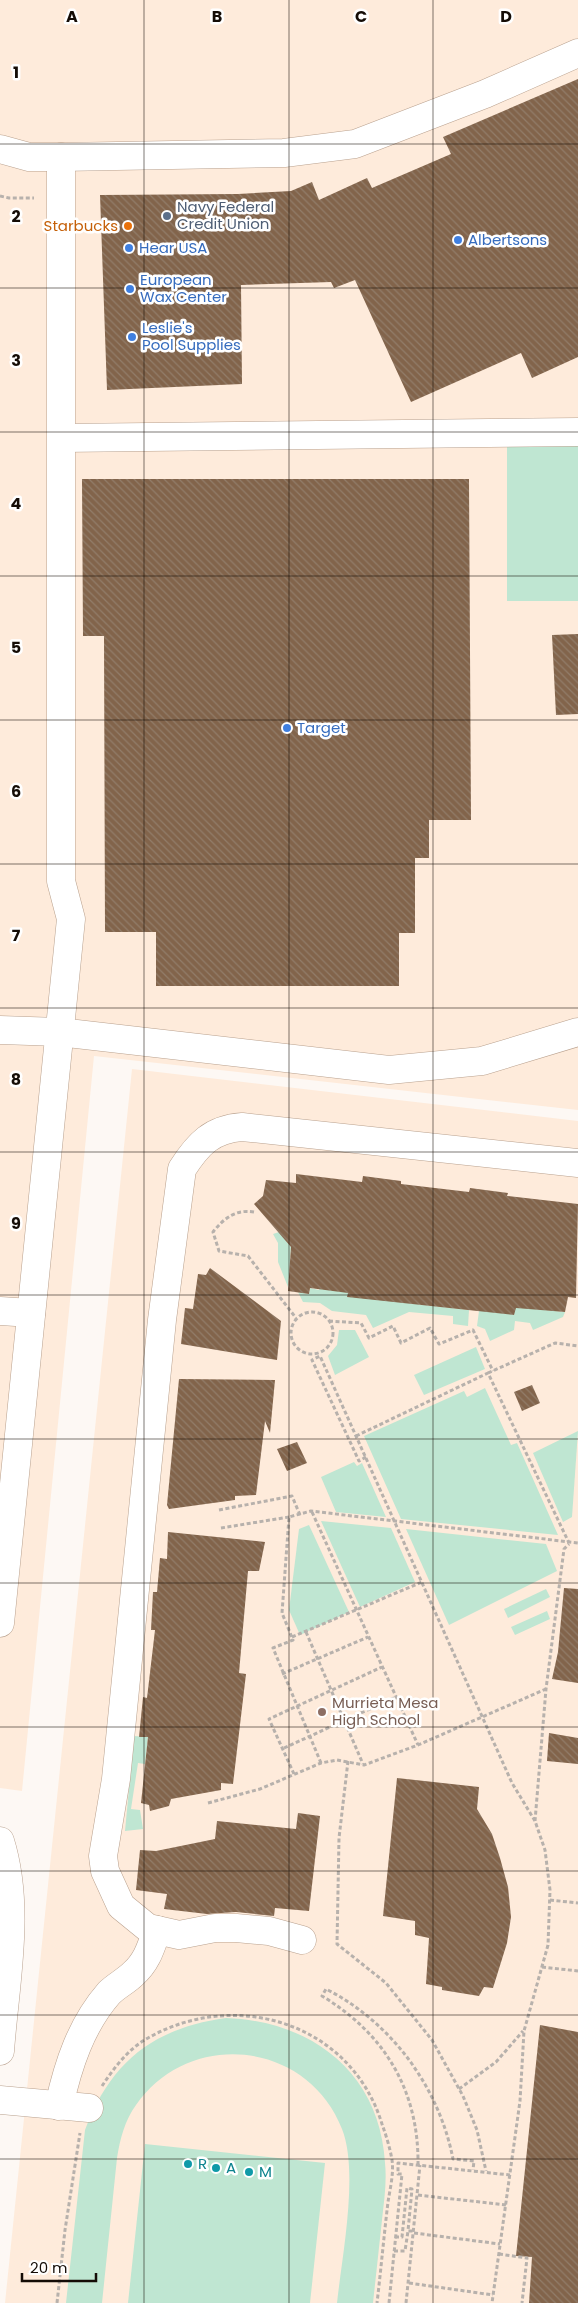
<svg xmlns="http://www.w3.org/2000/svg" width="578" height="2303" font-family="Poppins,sans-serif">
  <defs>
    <pattern id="building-back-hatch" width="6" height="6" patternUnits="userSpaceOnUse" patternTransform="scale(1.25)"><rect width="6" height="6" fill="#82644b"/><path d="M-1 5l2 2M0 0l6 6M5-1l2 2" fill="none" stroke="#927d6a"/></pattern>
  </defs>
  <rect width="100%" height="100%" fill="#fdf8f4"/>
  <!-- built -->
  <g fill="#feebdb">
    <polygon points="0,0 578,0 578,443 507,600 578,601 578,1110 94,1056 22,1791 0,1788"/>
    <polygon points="132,1069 578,1121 578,2303 5,2303"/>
  </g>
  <!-- grass -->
  <g fill="#bfe6d2">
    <rect x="507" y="444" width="71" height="157"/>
    <polygon points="279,1232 291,1247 288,1287 278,1262 278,1243 273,1234"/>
    <polygon points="320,1285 349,1287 348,1296 469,1310 468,1326 453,1324 453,1316 409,1312 373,1328 366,1315 332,1311 320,1303 303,1302 298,1292 309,1294 310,1288 319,1290"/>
    <polygon points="516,1307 565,1312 563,1317 533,1330 530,1323 515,1321 514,1330 490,1341 485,1329 477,1326 479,1311"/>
    <polygon points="339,1330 355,1330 369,1357 335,1375 328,1356 337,1345"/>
    <polygon points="476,1347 485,1369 424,1395 414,1375"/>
    <polygon points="485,1388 511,1445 517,1443 558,1535 401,1519 364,1436 464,1391 467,1397"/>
    <polygon points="578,1431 572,1517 563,1522 533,1453"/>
    <polygon points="354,1462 357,1466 362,1463 386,1517 336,1512 321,1477"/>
    <polygon points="321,1521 391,1528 415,1582 360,1607"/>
    <polygon points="309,1525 349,1612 300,1635 289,1610 299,1529"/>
    <polygon points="406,1529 546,1544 557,1571 449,1625"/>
    <polygon points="546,1589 550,1597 508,1618 504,1609"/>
    <polygon points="547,1611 550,1619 515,1635 511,1627"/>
    <polygon points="134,1736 148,1737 145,1764 138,1763 131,1809 140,1810 143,1829 125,1831"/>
    <path d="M226 2018C312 2021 380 2073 385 2163 387 2182 384 2201 382 2220 379 2248 376 2275 373 2303H337C342 2256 359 2172 342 2129 308 2041 190 2028 136 2105 125 2120 120 2139 117 2158L102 2303H66L85 2130C111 2061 154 2028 226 2018Z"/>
    <polygon points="145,2144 325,2163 310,2303 128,2303"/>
  </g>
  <!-- building -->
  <g fill="url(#building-back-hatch)">
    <polygon points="578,79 578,357 532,378 521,353 411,402 355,280 334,288 331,282 241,285 242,384 107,390 100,195 238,194 291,191 312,182 319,200 367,178 372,188 451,154 443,137"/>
    <polygon points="82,479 469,479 471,820 429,820 429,858 415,858 415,933 399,933 399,986 156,986 156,932 105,932 104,636 83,636"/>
    <polygon points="578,634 578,714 556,715 552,635"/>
    <polygon points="296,1174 362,1182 363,1176 401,1181 401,1184 469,1192 470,1188 508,1193 507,1196 578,1204 576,1298 568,1297 565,1312 516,1308 514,1315 347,1297 348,1293 310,1288 309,1294 288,1291 291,1247 254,1204 263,1196 266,1180 296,1183"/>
    <polygon points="210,1268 281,1321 277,1360 181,1344 185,1308 193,1309 198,1274 206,1275"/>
    <polygon points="179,1379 275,1380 270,1433 265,1421 256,1495 235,1496 235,1500 169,1509 167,1505"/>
    <polygon points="532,1385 540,1403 522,1411 514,1392"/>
    <polygon points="297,1442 307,1463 287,1471 277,1449"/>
    <polygon points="168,1532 265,1542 259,1571 248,1571 239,1673 246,1674 233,1784 221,1783 221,1790 171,1799 169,1806 150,1811 149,1805 141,1803 148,1737 139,1737 143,1697 147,1698 155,1630 151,1630 153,1592 157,1592 160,1558 167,1559"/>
    <polygon points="564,1588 578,1589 578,1683 552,1679 558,1652"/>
    <polygon points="549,1733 578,1738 578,1764 547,1761"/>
    <polygon points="397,1778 479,1787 477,1809 492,1834 500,1858 508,1887 511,1917 507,1943 493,1988 484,1987 479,1996 442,1990 442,1987 426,1984 429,1938 415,1935 415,1921 383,1916"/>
    <polygon points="298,1813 320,1816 309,1911 275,1908 274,1916 236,1912 207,1914 164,1909 167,1894 136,1890 140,1850 156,1851 215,1839 217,1821 296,1829"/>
    <polygon points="540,2025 578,2032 578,2303 529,2303 532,2257 516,2256"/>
  </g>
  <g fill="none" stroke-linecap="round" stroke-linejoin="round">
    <defs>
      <g id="minor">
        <polyline points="0,149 29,157 61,157 284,153 355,144 485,94 578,53"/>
        <polyline points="62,438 578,432"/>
        <polyline points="0,1030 59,1032 389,1070 482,1061 578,1032"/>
        <polyline points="0,1311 31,1313"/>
        <polyline points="0,1623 71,919 61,881 61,157"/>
        <path d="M0 1841C21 1908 5 1983 0 2051"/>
        <path d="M302 1940 269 1931 236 1928H215L179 1935 148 1928 121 1906 105 1871 103 1856 116 1779 162 1320 182 1169C198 1144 212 1129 242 1127L578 1163"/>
        <polyline points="0,2100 89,2108"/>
        <path d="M59 2106C68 2065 81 2025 109 1993 116 1986 126 1981 133 1974 147 1962 151 1947 157 1930"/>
      </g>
    </defs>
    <!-- minor casing -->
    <use href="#minor" stroke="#b9a18e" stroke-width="29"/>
    <!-- path -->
    <g stroke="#b7b1ac" stroke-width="3" stroke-dasharray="4 2.5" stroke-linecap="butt">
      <polyline points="0,196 9,198 34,198"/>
      <path d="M254 1212C236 1209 224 1218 213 1232L219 1251 248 1256 296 1318"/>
      <circle cx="312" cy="1333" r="21"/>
      <polyline points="329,1321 361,1323 369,1338 393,1326 401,1343 430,1328 439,1344 473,1330 493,1371"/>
      <polyline points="488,1373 555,1343 578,1346"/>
      <polyline points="356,1436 488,1373 569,1543"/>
      <polyline points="366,1457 359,1461 312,1360 320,1356 512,1783 535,1821 545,1850 550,1890 548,1945 524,2031 520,2101 492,2303"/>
      <polyline points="219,1510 292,1496 300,1515"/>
      <polyline points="312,1512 418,1745"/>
      <polyline points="221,1528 289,1517"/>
      <polyline points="306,1632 363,1764"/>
      <polyline points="292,1637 422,1582"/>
      <polyline points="282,1674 368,1637"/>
      <polyline points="284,1748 396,1697"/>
      <polyline points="348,1761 339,1838 337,1944 386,1983 432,2040 463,2096 477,2130 486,2171"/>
      <polyline points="321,1763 273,1648 293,1640 282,1613 289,1517 311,1511 578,1543"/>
      <polyline points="294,1774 269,1719 382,1667"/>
      <polyline points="208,1803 260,1789 321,1763 337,1760 364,1765 418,1745 546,1689"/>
      <polyline points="535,1821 546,1689 564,1549 569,1544"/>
      <polyline points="550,1900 578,1903"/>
      <polyline points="542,1967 578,1971"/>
      <path d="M102 2086C114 2068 128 2049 148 2038 236 1988 351 2023 382 2124 386 2135 390 2148 392 2160 394 2173 390 2189 388 2202 384 2235 381 2269 377 2303"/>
      <polyline points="459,2089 496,2062 523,2031"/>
      <path d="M418 2165C419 2091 385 2034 322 1996L326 1989C391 2022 439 2087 453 2159L474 2161 473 2170"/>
      <polyline points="418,2195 506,2205"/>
      <polyline points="414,2233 500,2244"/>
      <polyline points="395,2237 402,2237 407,2188 412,2189 408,2231 415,2231"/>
      <polyline points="394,2251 405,2251 408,2231"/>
      <polyline points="499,2254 527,2258 522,2303"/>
      <polyline points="409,2283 493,2295"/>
      <polyline points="57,2303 65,2230 80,2133"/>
      <polyline points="389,2303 402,2174 398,2174 398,2163 510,2175"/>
      <polyline points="406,2303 420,2165"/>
    </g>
    <!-- minor -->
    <use href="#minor" stroke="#fff" stroke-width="28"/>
  </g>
  <!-- grid -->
  <path fill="none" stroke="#140c06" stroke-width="1" stroke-opacity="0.55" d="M144 0V2303M289 0V2303M433 0V2303M0 144H578M0 288H578M0 432H578M0 576H578M0 720H578M0 864H578M0 1008H578M0 1152H578M0 1295H578M0 1439H578M0 1583H578M0 1727H578M0 1871H578M0 2015H578M0 2159H578"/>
  <!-- markers -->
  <circle fill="#5c6f8a" stroke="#fff" stroke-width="2" cx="167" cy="216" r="5"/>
  <circle fill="#e8710a" stroke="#fff" stroke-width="2" cx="128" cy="226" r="5"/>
  <g fill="#3f7fe0" stroke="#fff" stroke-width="2">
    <circle cx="458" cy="240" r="5"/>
    <circle cx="129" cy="248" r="5"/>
    <circle cx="130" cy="289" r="5"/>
    <circle cx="132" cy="337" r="5"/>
    <circle cx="287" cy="728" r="5"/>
  </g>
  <circle fill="#8d6e63" stroke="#fff" stroke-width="2" cx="322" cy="1712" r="5"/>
  <g fill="#0f9aa8" stroke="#fff" stroke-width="2">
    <circle cx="188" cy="2164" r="5"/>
    <circle cx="216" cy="2168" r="5"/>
    <circle cx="249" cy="2172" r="5"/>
  </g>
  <g text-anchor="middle" stroke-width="5" stroke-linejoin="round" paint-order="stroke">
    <!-- service labels -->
    <g font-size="15" fill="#4e5e75" stroke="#fff" text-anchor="start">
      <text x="177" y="212">Navy Federal<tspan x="177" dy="17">Credit Union</tspan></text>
    </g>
    <!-- food labels -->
    <g font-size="15" fill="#c56008" stroke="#fff" text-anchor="end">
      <text x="118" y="231">Starbucks</text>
    </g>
    <!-- shop labels -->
    <g font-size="15" fill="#366cbe" stroke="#fff" text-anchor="start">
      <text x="468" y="245">Albertsons</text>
      <text x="139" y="253">Hear USA</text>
      <text x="140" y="285">European<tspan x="140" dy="17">Wax Center</tspan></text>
      <text x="142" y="333">Leslie's<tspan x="142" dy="17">Pool Supplies</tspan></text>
      <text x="297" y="733">Target</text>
    </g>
    <!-- education labels -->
    <g font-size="15" fill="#785e54" stroke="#fff" text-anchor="start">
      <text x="332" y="1708">Murrieta Mesa<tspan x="332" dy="17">High School</tspan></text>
    </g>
    <!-- culture labels -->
    <g font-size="15" fill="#0d838f" stroke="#fff" text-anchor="start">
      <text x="198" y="2169">R</text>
      <text x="226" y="2173">A</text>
      <text x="259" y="2177">M</text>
    </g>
  </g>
  <g font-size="16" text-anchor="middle" font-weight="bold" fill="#140c06" stroke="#fff" stroke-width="5" stroke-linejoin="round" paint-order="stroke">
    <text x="72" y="22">A</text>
    <text x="217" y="22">B</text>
    <text x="361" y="22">C</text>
    <text x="506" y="22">D</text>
    <text x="16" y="78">1</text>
    <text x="16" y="222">2</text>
    <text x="16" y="366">3</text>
    <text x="16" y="509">4</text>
    <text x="16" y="653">5</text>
    <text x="16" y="797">6</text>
    <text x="16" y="941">7</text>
    <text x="16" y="1085">8</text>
    <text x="16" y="1229">9</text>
  </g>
  <!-- scale -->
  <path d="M22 2273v8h74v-8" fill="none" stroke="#140c06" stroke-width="2.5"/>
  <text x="30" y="2273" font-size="15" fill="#140c06" stroke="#ffffff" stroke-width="4" paint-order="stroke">20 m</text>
</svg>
